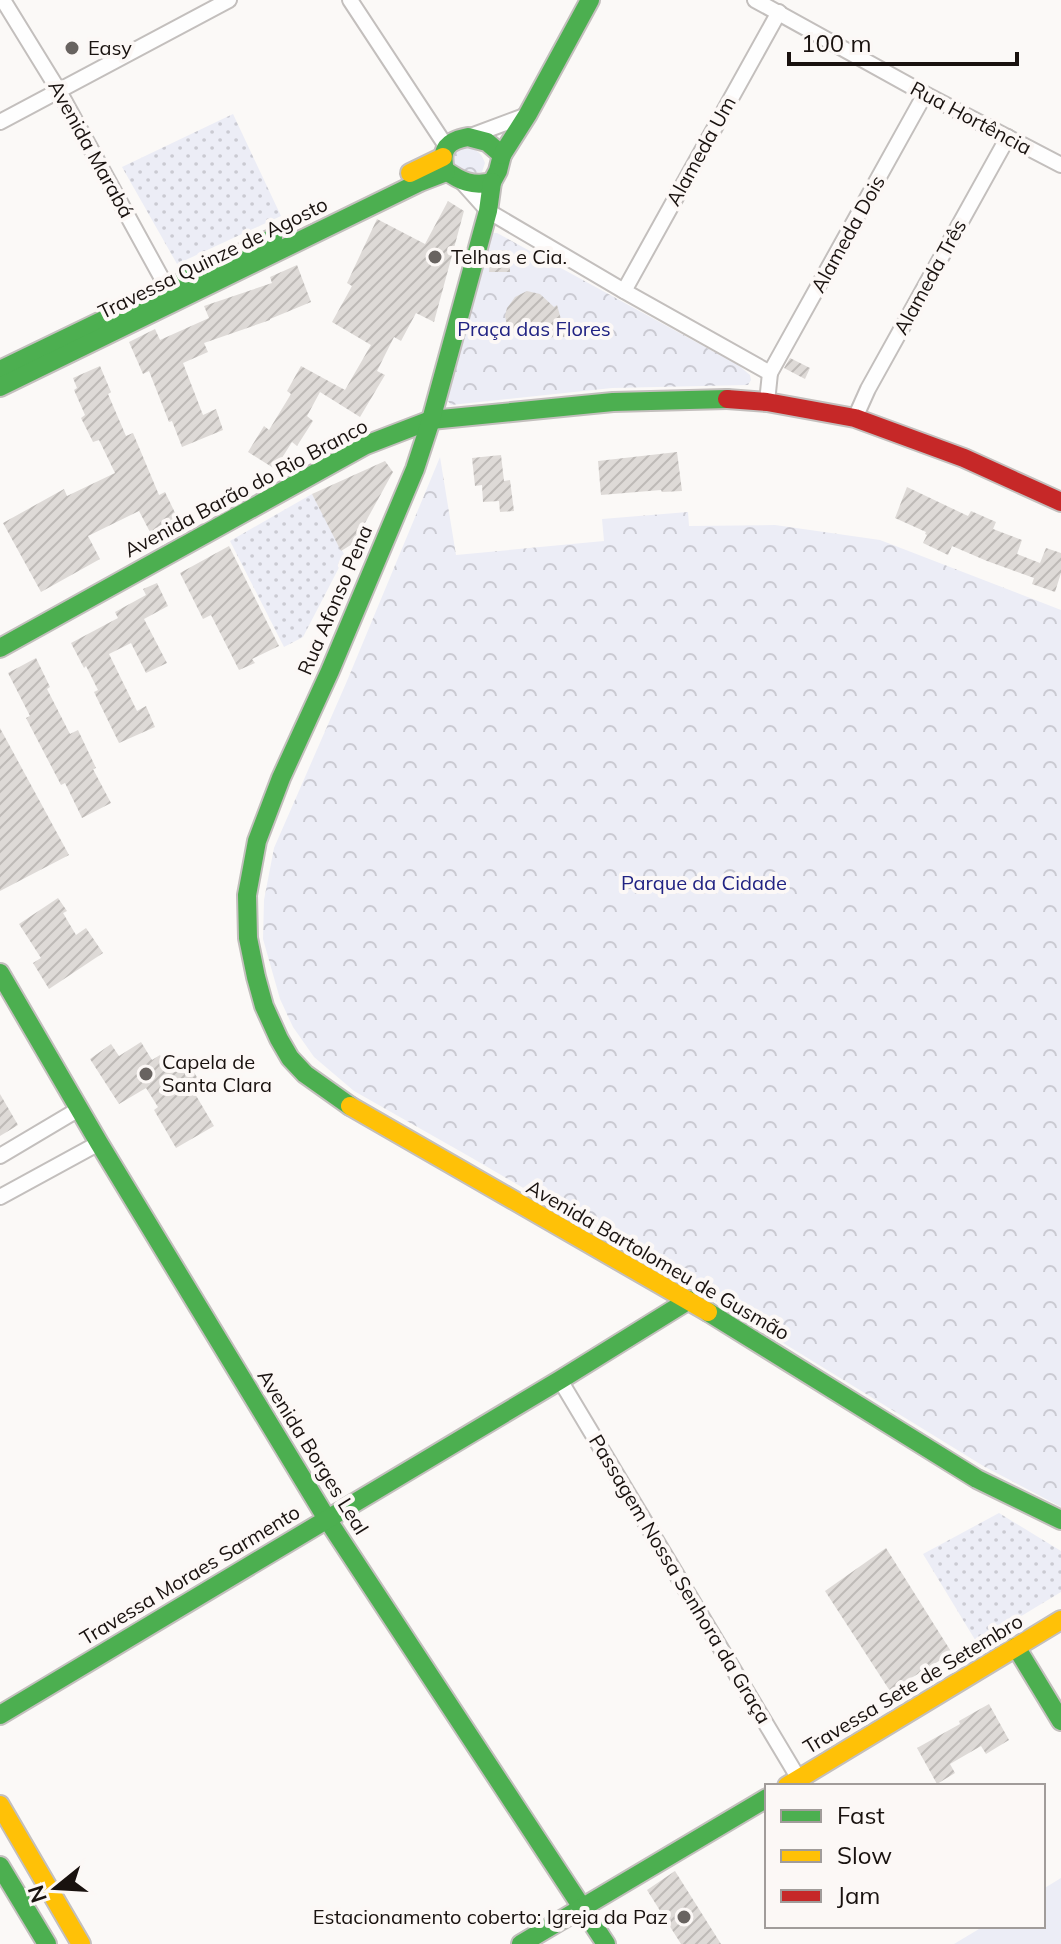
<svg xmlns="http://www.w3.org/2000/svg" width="1061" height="1944" font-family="Mulish,sans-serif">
  <defs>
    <pattern id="grass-dots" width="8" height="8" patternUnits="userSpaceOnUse" patternTransform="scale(2)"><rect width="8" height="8" fill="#ecedf6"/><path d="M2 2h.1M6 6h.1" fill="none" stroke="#cacad2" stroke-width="1.8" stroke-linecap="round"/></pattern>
    <pattern id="park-crowns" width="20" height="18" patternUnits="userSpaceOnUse" patternTransform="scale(2)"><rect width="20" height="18" fill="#ecedf6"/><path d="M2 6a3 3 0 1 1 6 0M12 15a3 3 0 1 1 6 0" fill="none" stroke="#cacad2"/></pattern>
    <pattern id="building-hatch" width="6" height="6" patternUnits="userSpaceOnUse" patternTransform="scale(2)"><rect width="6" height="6" fill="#dedad7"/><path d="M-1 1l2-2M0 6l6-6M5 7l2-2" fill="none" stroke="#bebab7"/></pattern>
  </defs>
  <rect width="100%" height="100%" fill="#fbf9f7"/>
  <!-- grass -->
  <g fill="url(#grass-dots)">
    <polygon points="233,114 281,216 177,264 122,167"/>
    <polygon points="312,494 345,556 303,637 284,647 230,541"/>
    <polygon points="999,1513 1061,1551 1061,1592 977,1643 923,1554"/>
  </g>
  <!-- park -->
  <g fill="url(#park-crowns)">
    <path d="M463 146C474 148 481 151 485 163L482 172 467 174 453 167 446 150Z"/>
    <polygon points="492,233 497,233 738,365 750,375 751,380 748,385 612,388 451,405 448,401 449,394"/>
    <polygon points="440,457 456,555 604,541 602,519 688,512 689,526 775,525 880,540 1061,610 1061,1507 985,1467 697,1290 472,1158 354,1091 314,1057 293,1027 280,999 263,939 264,900 274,848 347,681"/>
  </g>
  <!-- pitch -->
  <polygon fill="#ecedf6" points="1061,1878 1061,1944 954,1944 984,1926 1043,1926 1043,1889"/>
  <!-- building -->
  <g fill="url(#building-hatch)">
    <polygon points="448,201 464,211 434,322 416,313 401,341 394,337 377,371 385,375 360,417 320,392 307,416 313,421 297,446 292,442 275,469 248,452 264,426 269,430 291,394 287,391 301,366 345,390 371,345 332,322 352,286 347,283 377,219 425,244"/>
    <polygon points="509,250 510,272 489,272 491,251"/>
    <polygon points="297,265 311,302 270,319 270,320 204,343 208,352 183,363 203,415 216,409 223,430 182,447 172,421 169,422 149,371 143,374 129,342 155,329 160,340 209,318 204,306 272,283 270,277"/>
    <polygon points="527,291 540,294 554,307 557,305 566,337 528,338 519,337 512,332 507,325 505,316 507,308 515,297"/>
    <polygon points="790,358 810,368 805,379 784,368"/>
    <polygon points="100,366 111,392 108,394 126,436 133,433 159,495 165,492 178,519 150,532 139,511 88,536 100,559 41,592 3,523 64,489 67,496 115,473 99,440 93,442 81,418 85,415 74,390 77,388 73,378"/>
    <polygon points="677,452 682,491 662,492 661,490 601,495 598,461"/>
    <polygon points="501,455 504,481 510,480 514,511 500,512 499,501 483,502 482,485 475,486 472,458"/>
    <polygon points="385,461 393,472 354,543 341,551 312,494"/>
    <polygon points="907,487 968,516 971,511 996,522 993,529 1022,540 1017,554 1040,563 1046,548 1061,553 1061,573 1055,592 1032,584 1034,578 987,561 952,546 948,555 923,543 927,535 925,534 926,532 895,518"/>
    <polygon points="229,546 279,646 252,659 255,663 239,670 211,615 203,619 180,573"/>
    <polygon points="157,583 168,606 144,619 167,663 146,673 131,643 109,654 137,711 146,706 155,727 119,743 94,692 98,690 86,666 84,668 71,643 118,618 115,612 146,595 143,589"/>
    <polygon points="36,658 50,687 47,689 70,734 78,730 96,768 93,769 111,803 82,818 65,783 61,785 26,718 30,716 8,673"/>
    <polygon points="0,728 69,855 0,891"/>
    <polygon points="58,898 67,911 63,913 76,935 86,928 103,953 49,989 33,963 41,958 19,924"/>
    <polygon points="141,1042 152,1060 160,1055 171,1072 188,1061 199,1081 191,1087 214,1126 176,1148 154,1110 158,1107 146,1088 119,1104 90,1059 111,1044 119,1056"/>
    <polygon points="0,1094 18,1125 0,1136"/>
    <polygon points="886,1548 952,1653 890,1691 825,1591"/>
    <polygon points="989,1704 1009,1740 986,1754 981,1746 950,1764 955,1773 937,1784 917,1748 960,1724 959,1721"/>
    <polygon points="675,1871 721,1944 681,1944 647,1890"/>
  </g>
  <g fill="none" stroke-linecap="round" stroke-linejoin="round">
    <defs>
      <g id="street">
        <polyline points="3,0 59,91 171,295"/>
        <polyline points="350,0 446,146"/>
        <polyline points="755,0 925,94 1061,165"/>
        <polyline points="0,122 229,0"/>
        <polyline points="468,137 527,115"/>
        <polyline points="462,182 488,211 624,291 770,373 767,402"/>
        <polyline points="624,291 779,12"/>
        <polyline points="770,373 925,94"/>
        <polyline points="855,418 868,389 1008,137"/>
        <polyline points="0,1156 79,1109"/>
        <polyline points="0,1197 99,1143"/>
        <polyline points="560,1380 799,1779"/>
      </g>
      <g id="fast">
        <path d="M468 137 487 142 502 155 498 171 492 182C473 187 460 181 445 170 440 149 447 141 468 137Z"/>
        <polyline points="502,155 528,114 590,0"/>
        <polyline points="0,370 273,238"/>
        <polyline points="0,387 420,182 446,172"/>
        <polyline points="0,648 366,445 431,420 613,402 727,399"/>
        <polyline points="0,973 99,1143 327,1519 606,1944"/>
        <polyline points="350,1106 305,1074 290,1058 279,1039 264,1006 256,977 248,938 247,895 257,841 281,778 330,671 415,469 431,420 488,211 492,182"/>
        <polyline points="708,1312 977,1479 1061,1520"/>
        <polyline points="1016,1647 1061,1721"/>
        <polyline points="0,1715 560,1380 689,1300"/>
        <polyline points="0,1866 47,1944"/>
        <polyline points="521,1944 767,1798"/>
      </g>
      <g id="slow">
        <polyline points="410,173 443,157"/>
        <polyline points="350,1106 708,1312"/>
        <polyline points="787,1786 1061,1620"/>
        <polyline points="0,1805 81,1944"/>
      </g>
      <polyline id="jam" points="727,399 767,402 855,418 964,458 1061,502"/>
    </defs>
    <!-- street casing -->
    <use href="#street" stroke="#c3bfbd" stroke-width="18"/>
    <!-- fast casing -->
    <use href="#fast" stroke="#c3bfbd" stroke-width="22"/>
    <!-- slow casing -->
    <use href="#slow" stroke="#c3bfbd" stroke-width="22"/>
    <!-- jam casing -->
    <use href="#jam" stroke="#c3bfbd" stroke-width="22"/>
    <!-- street -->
    <use href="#street" stroke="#fefefe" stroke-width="14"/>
    <!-- fast -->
    <use href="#fast" stroke="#4caf50" stroke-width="18"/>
    <!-- slow -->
    <use href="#slow" stroke="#ffc107" stroke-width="18"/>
    <!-- jam -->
    <use href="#jam" stroke="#c62828" stroke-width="18"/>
  </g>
  <!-- markers -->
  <g fill="#686360" stroke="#fcf8f6" stroke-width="3">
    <circle cx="72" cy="48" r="8"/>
    <circle cx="435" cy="257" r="8"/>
    <circle cx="146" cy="1074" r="8"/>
    <circle cx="684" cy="1917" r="8"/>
  </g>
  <g text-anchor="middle" stroke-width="8" stroke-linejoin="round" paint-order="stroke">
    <!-- poi labels -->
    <g font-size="20" fill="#19120f" stroke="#fcf8f6" text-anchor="start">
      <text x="88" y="55">Easy</text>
      <text x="451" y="264">Telhas e Cia.</text>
      <text x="162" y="1069">Capela de<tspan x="162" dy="23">Santa Clara</tspan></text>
      <text x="668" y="1924" text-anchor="end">Estacionamento coberto: Igreja da Paz</text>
    </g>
    <!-- street labels -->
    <g font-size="20" fill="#19120f" stroke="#fcf8f6">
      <text transform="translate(971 118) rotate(28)" y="7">Rua Hortência</text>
      <text transform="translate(91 149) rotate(61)" y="7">Avenida Marabá</text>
      <text transform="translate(701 151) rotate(-61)" y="7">Alameda Um</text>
      <text transform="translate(848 234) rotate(-61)" y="7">Alameda Dois</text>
      <text transform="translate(213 258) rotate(-26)" y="7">Travessa Quinze de Agosto</text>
      <text transform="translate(930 277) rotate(-61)" y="7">Alameda Três</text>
      <text transform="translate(246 488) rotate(-28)" y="7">Avenida Barão do Rio Branco</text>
      <text transform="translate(335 600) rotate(-67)" y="7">Rua Afonso Pena</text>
      <text transform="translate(658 1260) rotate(30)" y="7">Avenida Bartolomeu de Gusmão</text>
      <text transform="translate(313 1452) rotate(58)" y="7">Avenida Borges Leal</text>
      <text transform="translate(190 1575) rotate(-31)" y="7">Travessa Moraes Sarmento</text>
      <text transform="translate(680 1579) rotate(59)" y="7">Passagem Nossa Senhora da Graça</text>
      <text transform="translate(913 1684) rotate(-31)" y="7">Travessa Sete de Setembro</text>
    </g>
    <!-- park labels -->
    <g font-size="20" fill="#212383" stroke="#fcf8f6">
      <text x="534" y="336">Praça das Flores</text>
      <text x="704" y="890">Parque da Cidade</text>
    </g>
  </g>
  <!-- legend -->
  <rect x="765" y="1784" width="280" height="144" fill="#fcf8f6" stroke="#a19c9a" stroke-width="2"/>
  <rect x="781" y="1810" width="40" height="12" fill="#4caf50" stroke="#a19c9a" stroke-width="2"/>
  <text x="837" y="1824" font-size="24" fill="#19120f">Fast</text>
  <rect x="781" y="1850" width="40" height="12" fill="#ffc107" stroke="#a19c9a" stroke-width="2"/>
  <text x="837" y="1864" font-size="24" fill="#19120f">Slow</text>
  <rect x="781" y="1890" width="40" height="12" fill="#c62828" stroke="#a19c9a" stroke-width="2"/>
  <text x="837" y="1904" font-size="24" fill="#19120f">Jam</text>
  <!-- north arrow -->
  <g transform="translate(56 1888) rotate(252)" stroke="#fcf8f6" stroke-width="6" paint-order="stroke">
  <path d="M0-6L14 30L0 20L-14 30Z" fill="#19120f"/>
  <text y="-12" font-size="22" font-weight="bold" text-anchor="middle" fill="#19120f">N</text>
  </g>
  <!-- scale -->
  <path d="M789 52v12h228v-12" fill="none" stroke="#19120f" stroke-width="4"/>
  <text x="801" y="52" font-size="24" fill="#19120f" stroke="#fcf8f6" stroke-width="6" paint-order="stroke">100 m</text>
</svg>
